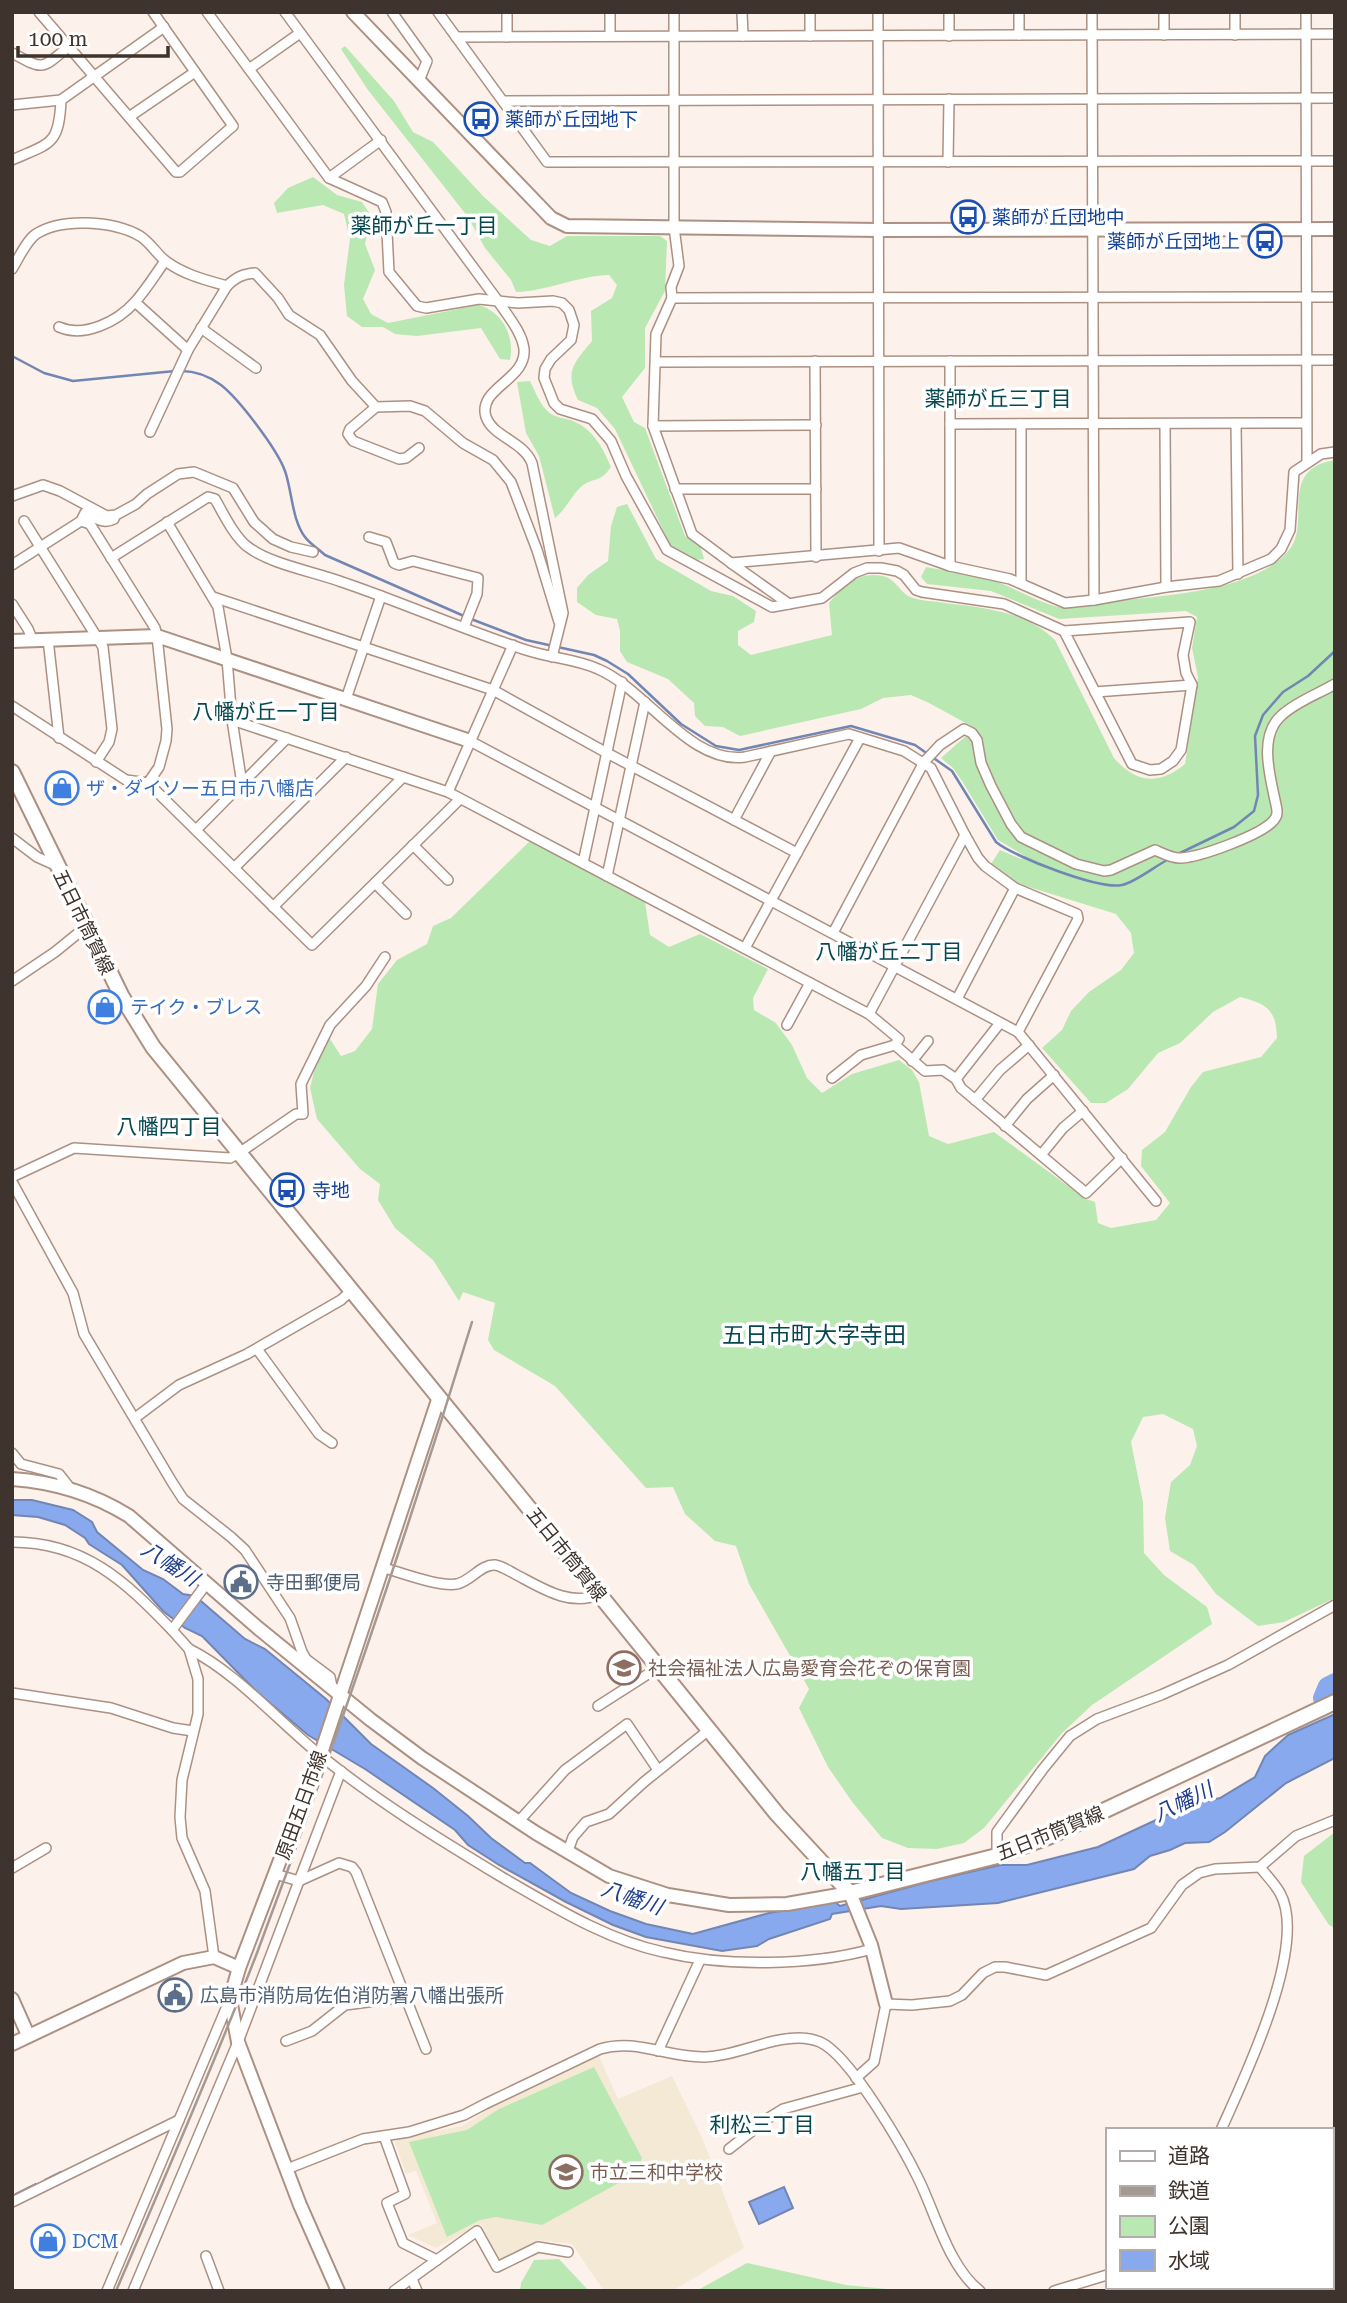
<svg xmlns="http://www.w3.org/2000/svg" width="1347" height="2303" font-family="'Roboto Serif','Noto Sans JP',serif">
  <rect width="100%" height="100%" fill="#fdf1eb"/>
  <!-- education -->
  <polygon fill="#f3e9d4" points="599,2056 618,2099 672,2076 703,2140 744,2248 672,2291 604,2291 572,2244 538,2240 500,2261 481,2224 436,2248 408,2235 437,2223 416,2171 406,2174 395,2143 398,2138 463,2126 495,2104"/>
  <!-- green -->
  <g fill="#b9e8b3">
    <path d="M345 46 394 101 413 132 433 142 483 196 531 240 550 246 567 236H660L667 241 665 291 645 328V368L622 397 634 422 645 428 685 536 700 545 704 559 695 560 671 547 615 429 597 408 578 400C564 371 574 363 592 341L591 311 612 298 617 285 609 275C577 276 548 291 516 292L511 280 485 248 468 217 368 90 341 49Z"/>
    <path d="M313 177 337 195 362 202 371 216 365 244 375 270 363 299 371 314 388 323 478 305C502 311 515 336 510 360L500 359 481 328 417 336 395 334 383 327H362L347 316 344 285 350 239 344 214 323 205 277 213 274 203 288 188Z"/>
    <path d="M530 381C536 393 540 406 551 414 557 418 566 418 573 421 593 429 603 448 611 467 600 483 594 477 582 486 573 493 567 508 555 518L539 456 526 433 517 382Z"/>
    <path d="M1335 460V1598L1284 1622 1258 1626 1216 1594 1194 1565 1170 1551 1165 1518 1171 1482 1190 1465 1197 1446 1193 1429 1163 1414 1143 1417 1131 1442 1143 1502 1144 1553 1164 1575 1207 1607 1212 1624 1092 1705 1062 1733 984 1828 964 1843 937 1849 908 1848 882 1838 853 1803 828 1767 799 1708 809 1689 749 1584 736 1546 715 1541 685 1514 673 1487 646 1488 555 1386 494 1350 488 1340 495 1303 463 1292 459 1301 433 1260 395 1228 378 1200 380 1184 360 1169 317 1119 310 1088 318 1055 330 1039 341 1056 355 1051 372 1029 378 984 397 960 427 944 433 926 451 918 530 841 645 902 650 935 669 947 700 934 768 969 753 998 754 1010 776 1023 792 1045 807 1078 822 1093 852 1074 899 1060 912 1070 919 1082 929 1136 948 1144 994 1132 1086 1199 1095 1202 1098 1223 1111 1228 1156 1220 1170 1203 1141 1166 1142 1150 1165 1132 1191 1087 1203 1072 1261 1057 1277 1038C1276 1009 1267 1004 1240 997L1213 1012 1180 1043 1158 1053 1128 1089 1106 1103H1091L1042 1048 1062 1030 1071 1011 1089 992 1121 970 1134 953 1131 933 1116 914 1013 882 991 864 1000 850 1021 859 1025 856 998 840 962 781 953 768 941 758 967 735 972 741 977 763 1005 823 1013 833 1036 848 1034 850 1037 849 1012 819 991 778 978 733 973 727 929 703 911 695 883 698 861 709 740 736 723 727 705 726 695 716 694 703 668 679 627 662 620 651V631L617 619 596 615 577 602V588L588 575 608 561 611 526 617 507 627 504 656 559 711 591 733 596 756 611 754 622 738 631V645L751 655 832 635 829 603C843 586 858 571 883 576 894 578 899 590 908 596 919 601 934 601 945 603 985 608 1025 611 1055 640L1114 758C1137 784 1159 785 1185 764L1198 677 1192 648 1197 617 1186 611 1059 619 991 591 927 584 921 577 926 567C947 571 970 573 990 579 1012 586 1043 606 1065 608 1082 609 1101 603 1118 601 1167 595 1256 591 1289 550 1312 523 1277 469 1335 460Z"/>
    <polygon points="1335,1832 1335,1928 1329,1925 1301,1882 1304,1856"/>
    <polygon points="594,2067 642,2158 637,2173 542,2225 496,2217 480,2220 447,2237 409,2142 467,2130 499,2109"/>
    <polygon points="1335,2189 1335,2291 1189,2291 1191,2287 1331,2287 1331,2190"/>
    <polygon points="559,2259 589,2291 520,2291 521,2283 534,2260"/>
    <polygon points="747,2263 846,2285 907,2291 696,2291"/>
  </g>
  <!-- water -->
  <g fill="#88a9ed" stroke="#7286b3" stroke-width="2">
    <polygon points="12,1500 32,1500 73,1510 92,1522 97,1532 143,1570 163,1579 183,1594 195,1596 245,1639 265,1649 326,1699 371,1744 433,1788 468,1816 491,1838 525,1863 530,1863 571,1893 610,1911 646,1924 693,1934 769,1913 835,1902 840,1906 931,1881 1000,1865 1027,1865 1098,1847 1186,1806 1220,1798 1255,1777 1265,1756 1288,1735 1335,1714 1335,1758 1286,1783 1225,1832 1209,1842 1185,1843 1170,1850 1150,1856 1134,1869 998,1903 901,1909 881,1906 832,1914 830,1919 769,1939 757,1946 722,1951 646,1937 613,1925 566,1902 499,1865 468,1845 455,1830 365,1769 308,1735 257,1692 202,1636 185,1628 163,1611 122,1565 89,1544 85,1538 65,1525 38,1517 12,1515"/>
    <polygon points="784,2187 793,2208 759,2224 749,2202"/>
  </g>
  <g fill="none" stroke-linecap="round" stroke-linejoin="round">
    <!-- stream -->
    <g stroke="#7286b3" stroke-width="2.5">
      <polyline points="12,356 44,373 73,381 175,371"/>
      <path d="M181 371C196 371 209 376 221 385 239 399 277 449 285 471 292 491 292 520 305 537 310 544 319 549 325 555L464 616"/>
      <path d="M471 619 526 640 594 655 607 661 628 674 681 724 716 746 739 750 851 726 915 745 952 771 996 842C1014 857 1100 890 1122 885 1136 882 1155 866 1169 859"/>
      <polyline points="1178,854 1234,827 1254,811 1258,795 1255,736 1263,715 1283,692 1308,676 1335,651"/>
      <polyline points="45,2180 61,2172"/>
      <polyline points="16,2194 36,2184"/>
    </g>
    <!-- river -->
    <polyline stroke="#88a9ed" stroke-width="18" points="1322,1698 1327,1686 1335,1682"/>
    <defs>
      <g id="street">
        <polyline points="39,12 176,172 180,172 233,126 153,12"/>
        <polyline points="207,12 329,178 382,202 386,212 389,272 417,306 426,308 479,299 518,303 553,301 562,303 569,310 574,325 571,340 551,359 545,369 544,378 554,403 560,409 592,419 611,441 626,476 667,550 772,607 822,598 854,573 867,568 881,568 897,571 904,575 916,590 922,592 1004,604 1064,631 1132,764 1150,770 1161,769 1173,761 1181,750 1192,685 1186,673 1183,655 1190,622 1064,631"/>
        <path d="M285 12 498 301C507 315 522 332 524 349 527 380 477 388 486 417 493 437 523 441 532 463L563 613 552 657"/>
        <polyline points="392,12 427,61 419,81"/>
        <polyline points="438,12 547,162 1335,161"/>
        <polyline points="507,12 507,37"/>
        <polyline points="610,12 610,36"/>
        <polyline points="674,12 674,227 679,266 671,287 672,298 656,334 653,426 692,534 731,563 899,548 950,566 1010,579 1065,603 1094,600 1166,587 1219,581 1271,559 1281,549 1290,530 1294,472 1321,454 1335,452"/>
        <polyline points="742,12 743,36"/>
        <polyline points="810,12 810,36"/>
        <polyline points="878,12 879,551"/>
        <polyline points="1019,12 1019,35"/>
        <polyline points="1092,12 1094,600"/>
        <polyline points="1164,12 1164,35"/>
        <polyline points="1235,12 1235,35"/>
        <polyline points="1306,12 1307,463"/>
        <polyline points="949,36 949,12"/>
        <polyline points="456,37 1335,34"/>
        <path d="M12 53C44 70 41 70 68 47"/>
        <polyline points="249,69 300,33"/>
        <polyline points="503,101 1335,98"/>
        <polyline points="12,105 61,100 164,27"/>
        <polyline points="129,117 195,72"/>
        <path d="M12 160C50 143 59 146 61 100"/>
        <polyline points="948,162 949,99"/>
        <polyline points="329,178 381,140"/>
        <path d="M12 269C19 258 26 241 36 234 62 217 114 221 140 236 151 243 157 255 167 262 185 275 206 280 227 286"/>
        <polyline points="672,298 1335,297"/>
        <polyline points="135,302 188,350"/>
        <path d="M59 327C84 338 117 322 135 302 146 290 155 275 165 261"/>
        <polyline points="201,328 256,368"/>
        <polyline points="815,361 816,557"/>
        <polyline points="656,362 1335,360"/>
        <polyline points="950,424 1306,423"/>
        <polyline points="1021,424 1021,583"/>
        <polyline points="1165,424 1166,587"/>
        <polyline points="1236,424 1238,574"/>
        <polyline points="653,426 816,425"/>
        <path d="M150 432 188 350 227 286C236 277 243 274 255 273L278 298 289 315 320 335 352 381 376 407"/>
        <polyline points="419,448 406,458 399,459 353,441 348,434 350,429 376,407 410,406 425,411 463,443 493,460 511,482 537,550 559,622"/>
        <polyline points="675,489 816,489"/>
        <polyline points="12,496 43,485 60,491 103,514 107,516 116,515 136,504 147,494 178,474 194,472 233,488 254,522 273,539 291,547 313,552"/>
        <polyline points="24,521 103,647 112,729 109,742 96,762"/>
        <path d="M81 521 85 513C94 517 103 525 114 519"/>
        <polyline points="167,522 218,607 227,659 232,720 242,784"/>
        <polyline points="369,537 386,542 394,563 399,565 413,561 478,578 477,594 464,627"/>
        <path d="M111 558 208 497 215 499C223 513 235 538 248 547 270 564 315 572 342 582 404 603 464 630 526 650 550 658 576 659 598 669 646 689 690 765 745 757L849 734 904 751 931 768 965 835 978 858 985 866 1015 888 1077 914 1078 919 1018 1032"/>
        <polyline points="731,563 789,604"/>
        <polyline points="12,565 81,521 90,524 155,628 157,636 167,729 166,741 159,767 148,783 126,780 12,706"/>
        <polyline points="950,566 950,361"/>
        <polyline points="213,597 493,690 607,753 797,853"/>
        <polyline points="12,604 28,629 32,639"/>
        <polyline points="48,639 59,738"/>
        <polyline points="1095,692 1192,685"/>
        <polyline points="346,699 381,596"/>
        <polyline points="232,720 448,792 869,1014 899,1039 895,1045 925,1071 943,1070 956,1079"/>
        <polyline points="470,741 1018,1032 1156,1201"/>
        <polyline points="148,783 312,945 460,799"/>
        <polyline points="448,792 513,645"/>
        <polyline points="734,820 771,751"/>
        <polyline points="196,830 287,738"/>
        <polyline points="12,838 37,857 57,866"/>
        <polyline points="413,845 448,880"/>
        <polyline points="583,863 622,682"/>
        <polyline points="234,868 346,757"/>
        <polyline points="607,876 645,702"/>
        <polyline points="375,883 406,914"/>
        <polyline points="273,907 403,777"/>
        <path d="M833 933 924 762 940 745 964 729 972 733 977 740 981 763 991 786 1011 824 1021 837 1076 864 1104 871 1111 870 1155 850C1162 853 1173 859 1181 858 1200 857 1262 835 1274 820 1277 816 1277 815 1277 810 1272 782 1256 737 1282 715 1296 702 1318 694 1335 684"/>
        <polyline points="745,948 860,738"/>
        <polyline points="12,981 55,952 87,926"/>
        <polyline points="957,999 1015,888"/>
        <polyline points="869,1014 965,835"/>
        <polyline points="1000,1023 956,1079 961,1088 1086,1193 1122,1158"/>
        <polyline points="787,1025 810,983"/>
        <polyline points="912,1061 928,1041"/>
        <polyline points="832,1078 861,1055 895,1045"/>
        <polyline points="975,1100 1000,1070 1029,1045"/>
        <polyline points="1005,1126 1027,1099 1054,1075"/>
        <polyline points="1041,1155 1063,1128 1083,1111"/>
        <polyline points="12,1177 74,1148 230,1158 239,1153 296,1114 303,1114 301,1084 330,1025 366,986 385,957"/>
        <polyline points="12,1182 73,1293 84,1334 172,1482 183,1499 231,1537 245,1550 290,1618 302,1652 306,1659 330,1677 332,1687"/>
        <polyline points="257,1349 319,1434 332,1443"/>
        <polyline points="135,1418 179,1385 247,1354 341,1300 352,1290"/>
        <polyline points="12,1453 21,1464 59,1474 70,1488"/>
        <path d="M12 1542C84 1542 125 1581 172 1630"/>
        <path d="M384 1568C403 1573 438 1587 457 1584 471 1581 481 1564 495 1565 502 1566 509 1571 515 1574 540 1587 571 1608 599 1594"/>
        <polyline points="207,1583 172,1630 189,1649 198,1679 198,1714 182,1780 180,1817 182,1838 205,1891 214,1957"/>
        <path d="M189 1649C236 1672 279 1722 320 1755 378 1802 442 1841 505 1879 554 1907 607 1940 663 1952 725 1967 811 1966 872 1949"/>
        <polyline points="12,1693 111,1708 173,1728 193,1731"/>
        <polyline points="598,1706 659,1667"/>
        <polyline points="519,1821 565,1770 627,1724 658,1770"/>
        <polyline points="568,1851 573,1837 586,1822 609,1814 644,1782 710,1729"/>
        <polyline points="997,1856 997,1832 1043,1769 1070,1736 1097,1719 1161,1695 1228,1665 1335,1605"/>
        <polyline points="12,1868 46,1848"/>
        <polyline points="299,1881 339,1863 352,1867 356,1872 426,2049"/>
        <polyline points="299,1881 341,1771"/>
        <polyline points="286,2041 312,2031 345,2005 406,1997"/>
        <polyline points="658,2051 700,1960"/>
        <polyline points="856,2078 874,2062 886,2004 912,2005 950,2001 962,1995 983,1973 995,1967 1005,1967 1046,1975 1151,1928 1182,1885 1199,1873 1215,1869 1260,1867 1296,1836 1335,1820"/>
        <path d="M1221 2130C1244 2078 1309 1945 1280 1893 1275 1884 1266 1875 1260 1867"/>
        <polyline points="384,2136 405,2194 387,2203 403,2243 437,2260"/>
        <polyline points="729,2149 770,2117 783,2109 863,2087"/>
        <path d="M287 2169 363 2139 409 2132 464 2115 485 2104 600 2049C637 2038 667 2058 705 2057 737 2056 767 2038 799 2038 805 2038 815 2040 820 2042 850 2055 904 2149 919 2180 936 2215 949 2267 980 2291"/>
        <polyline points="12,2202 179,2120"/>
        <polyline points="206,2256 219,2291"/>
        <polyline points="412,2279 417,2291"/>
        <polyline points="107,2291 230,1999"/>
        <polyline points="133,2291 238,2042 299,1881 275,1874"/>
        <polyline points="394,2291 477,2231 497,2267 538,2247 568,2252"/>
        <polyline points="1054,2291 1107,2275"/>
      </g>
      <g id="secondary">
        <polyline points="353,12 551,218 567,226 879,230 1335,229"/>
        <polyline points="12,641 157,636 470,741"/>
        <path d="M12 1479C55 1482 92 1493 129 1516L258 1628 371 1720 422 1758 536 1833 609 1876 668 1895 729 1905 787 1904 850 1893 871 1945 886 2004"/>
        <polyline points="12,1999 28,2035"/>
        <polyline points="12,2044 183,1963 214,1957 239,1968"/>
        <polyline points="338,2291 300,2205 238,2042 230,1999 239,1968 322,1750 439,1397"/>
      </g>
      <polyline id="primary" points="12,772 122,997 153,1047 599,1594 777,1814 850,1893 997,1856 1048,1837 1335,1702"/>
    </defs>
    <!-- street casing -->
    <use href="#street" stroke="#ac9183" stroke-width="12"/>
    <!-- secondary casing -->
    <use href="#secondary" stroke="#ac9183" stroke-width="16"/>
    <!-- primary casing -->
    <use href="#primary" stroke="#ac9183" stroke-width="18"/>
    <!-- street -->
    <use href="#street" stroke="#fff" stroke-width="9"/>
    <!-- secondary -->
    <use href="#secondary" stroke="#fff" stroke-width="12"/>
    <!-- primary -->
    <use href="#primary" stroke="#fff" stroke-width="14"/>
    <!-- rail -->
    <path stroke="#a59993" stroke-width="2.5" d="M116 2291C164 2179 213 2067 257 1953 335 1745 407 1535 472 1322"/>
  </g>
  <!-- icons -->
  <defs>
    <symbol id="bus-ring" viewBox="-11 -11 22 22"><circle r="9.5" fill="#fff" stroke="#1a4fb4" stroke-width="1.5"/><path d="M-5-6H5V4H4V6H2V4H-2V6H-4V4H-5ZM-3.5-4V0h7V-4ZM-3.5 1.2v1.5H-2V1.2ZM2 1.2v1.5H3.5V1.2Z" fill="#1a4fb4"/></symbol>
    <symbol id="shop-ring" viewBox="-11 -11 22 22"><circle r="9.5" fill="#fff" stroke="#3f7fe0" stroke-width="1.5"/><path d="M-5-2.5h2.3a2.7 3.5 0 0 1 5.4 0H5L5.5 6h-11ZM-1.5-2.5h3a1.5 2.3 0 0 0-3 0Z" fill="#3f7fe0"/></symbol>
    <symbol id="civic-ring" viewBox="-11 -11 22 22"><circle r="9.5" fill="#fff" stroke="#5c6f8a" stroke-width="1.5"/><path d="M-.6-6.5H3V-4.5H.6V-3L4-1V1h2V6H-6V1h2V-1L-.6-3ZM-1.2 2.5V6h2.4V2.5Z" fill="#5c6f8a"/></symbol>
    <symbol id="school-ring" viewBox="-11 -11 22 22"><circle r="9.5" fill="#fff" stroke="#8d6e63" stroke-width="1.5"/><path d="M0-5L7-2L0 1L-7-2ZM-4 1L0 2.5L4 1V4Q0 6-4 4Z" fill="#8d6e63"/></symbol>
  </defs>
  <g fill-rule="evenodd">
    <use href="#bus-ring" x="462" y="100" width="38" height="38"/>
    <use href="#bus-ring" x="949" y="198" width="38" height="38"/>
    <use href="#bus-ring" x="1246" y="222" width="38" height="38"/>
    <use href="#shop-ring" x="43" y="769" width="38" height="38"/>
    <use href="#shop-ring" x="86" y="988" width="38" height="38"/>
    <use href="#bus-ring" x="268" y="1171" width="38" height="38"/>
    <use href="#civic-ring" x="222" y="1563" width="38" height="38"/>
    <use href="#school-ring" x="605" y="1649" width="38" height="38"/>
    <use href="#civic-ring" x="156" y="1976" width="38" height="38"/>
    <use href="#school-ring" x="547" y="2153" width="38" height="38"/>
    <use href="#shop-ring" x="29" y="2222" width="38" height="38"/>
  </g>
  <g text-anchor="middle" stroke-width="7" stroke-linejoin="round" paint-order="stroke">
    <!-- transit labels -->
    <g font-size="19" fill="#164399" stroke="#fff" text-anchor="start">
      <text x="505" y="126">薬師が丘団地下</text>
      <text x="992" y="224">薬師が丘団地中</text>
      <text x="1240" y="248" text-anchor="end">薬師が丘団地上</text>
      <text x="312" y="1197">寺地</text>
    </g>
    <!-- shop labels -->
    <g font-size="19" fill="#366cbe" stroke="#fff" text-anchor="start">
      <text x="86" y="795">ザ・ダイソー五日市八幡店</text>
      <text x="130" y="1014">テイク・ブレス</text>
      <text x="72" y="2248">DCM</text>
    </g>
    <!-- street labels -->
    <g font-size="19" fill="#3e332d" stroke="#fff">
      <text transform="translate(84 922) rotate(64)" y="7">五日市筒賀線</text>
      <text transform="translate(567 1554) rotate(51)" y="7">五日市筒賀線</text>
      <text transform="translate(301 1805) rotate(-70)" y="7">原田五日市線</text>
      <text transform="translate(1050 1833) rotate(-22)" y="7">五日市筒賀線</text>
    </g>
    <!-- service labels -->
    <g font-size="19" fill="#4e5e75" stroke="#fff" text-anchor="start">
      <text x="266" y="1589">寺田郵便局</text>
      <text x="200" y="2002">広島市消防局佐伯消防署八幡出張所</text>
    </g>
    <!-- education labels -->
    <g font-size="19" fill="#785e54" stroke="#fff" text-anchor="start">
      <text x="648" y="1675">社会福祉法人広島愛育会花ぞの保育園</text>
      <text x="590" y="2179">市立三和中学校</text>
    </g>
    <!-- neighbourhood labels -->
    <g font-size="21" fill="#07484f" stroke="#fff">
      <text x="424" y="233">薬師が丘一丁目</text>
      <text x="998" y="406">薬師が丘三丁目</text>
      <text x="266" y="719">八幡が丘一丁目</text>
      <text x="889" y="959">八幡が丘二丁目</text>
      <text x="169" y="1134">八幡四丁目</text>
      <text x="853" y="1879">八幡五丁目</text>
      <text x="762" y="2132">利松三丁目</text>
    </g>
    <!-- water labels -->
    <g font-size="21" font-style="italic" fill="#1e3d8c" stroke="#fff">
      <text transform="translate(170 1564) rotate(33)" y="7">八幡川</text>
      <text transform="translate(1183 1802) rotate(-26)" y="7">八幡川</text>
      <text transform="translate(632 1898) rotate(19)" y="7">八幡川</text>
    </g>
    <!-- quarter labels -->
    <g font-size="23" fill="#07484f" stroke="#fff">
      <text x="814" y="1343">五日市町大字寺田</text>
    </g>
  </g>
  <!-- border -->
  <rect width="1347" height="2303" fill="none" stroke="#3e332d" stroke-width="28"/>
  <!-- legend -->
  <rect x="1106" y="2128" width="228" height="161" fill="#ffffff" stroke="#b2adab" stroke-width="2"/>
  <rect x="1120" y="2151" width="35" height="10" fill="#ffffff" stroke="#b2adab" stroke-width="2"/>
  <text x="1168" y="2163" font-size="21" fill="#3e332d">道路</text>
  <rect x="1120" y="2186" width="35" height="10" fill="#a59993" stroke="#b2adab" stroke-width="2"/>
  <text x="1168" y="2198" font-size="21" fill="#3e332d">鉄道</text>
  <rect x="1120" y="2216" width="35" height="21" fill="#b9e8b3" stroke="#b2adab" stroke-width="2"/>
  <text x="1168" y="2233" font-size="21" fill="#3e332d">公園</text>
  <rect x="1120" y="2250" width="35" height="21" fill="#88a9ed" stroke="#b2adab" stroke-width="2"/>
  <text x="1168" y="2268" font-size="21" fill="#3e332d">水域</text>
  <!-- scale -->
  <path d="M18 46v10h150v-10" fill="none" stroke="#3e332d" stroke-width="3.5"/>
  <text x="28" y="46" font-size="21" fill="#3e332d" stroke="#ffffff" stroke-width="5" paint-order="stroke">100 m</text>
</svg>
